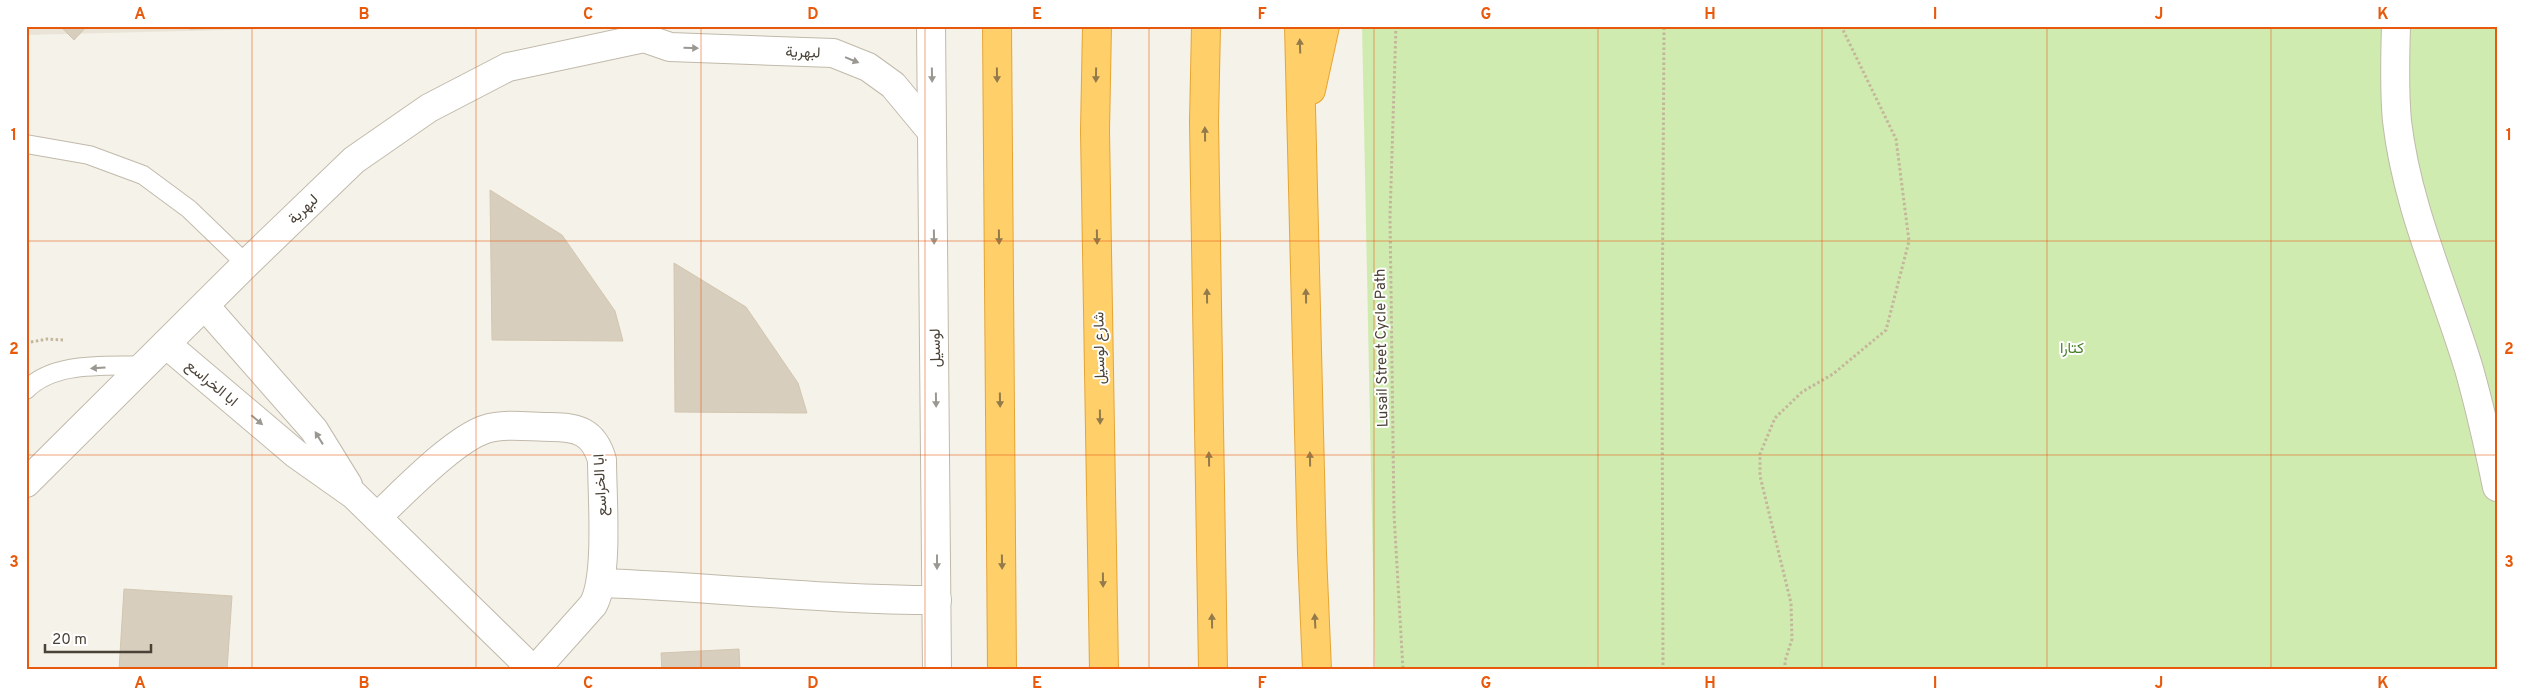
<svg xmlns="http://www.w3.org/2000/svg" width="2523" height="696" font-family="Overpass,Vazirmatn,sans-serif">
  <rect width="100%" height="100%" fill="#f5f2e9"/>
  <!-- residential -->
  <polygon fill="#e9e4d7" points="26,26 384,26 26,35"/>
  <!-- green -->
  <polygon fill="#d0ebb0" points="1362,26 2497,26 2497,670 1375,670"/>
  <!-- building -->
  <g fill="#d8cebe" stroke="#d3c6b0">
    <polygon points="60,26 87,26 74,40"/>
    <polygon points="189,26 284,26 284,27 189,29"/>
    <polygon points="490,190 562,235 615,311 623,341 492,340"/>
    <polygon points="674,263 746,307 798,383 807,413 675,412"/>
    <polygon points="124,589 232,596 227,670 119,670"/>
    <polygon points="739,649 740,670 662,670 661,653"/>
  </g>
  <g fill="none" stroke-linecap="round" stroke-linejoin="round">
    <defs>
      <g id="lane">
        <polyline points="26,144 89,155 143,175 189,209 246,264"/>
        <path d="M26 390C55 360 108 367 146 365"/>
      </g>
      <g id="street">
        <polyline points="931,26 937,670"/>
        <path d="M2396 26C2395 58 2394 90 2397 121 2407 208 2444 286 2469 369 2480 408 2489 448 2497 487"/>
        <polyline points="205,306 314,430 348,485"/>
        <polyline points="166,344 296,454 354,495 533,670"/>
        <polyline points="26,483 246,264 354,160 429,108 508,67 644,38 670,47 833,53 868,67 893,85 932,132"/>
        <path d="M377 517C403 493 454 439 486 429 506 423 530 427 551 427 578 427 594 432 602 460 602 496 609 577 593 605L535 670"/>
        <path d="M601 583C713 587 825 600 937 600"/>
      </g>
      <g id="highway">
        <polyline points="997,26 1002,670"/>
        <polyline points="1097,26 1095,131 1104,670"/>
        <polyline points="1206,26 1204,122 1213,670"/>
        <polyline points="1299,26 1312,553 1317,670"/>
        <polyline points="1311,90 1325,26"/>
      </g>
    </defs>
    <!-- lane casing -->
    <use href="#lane" stroke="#c1baab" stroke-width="20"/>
    <!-- street casing -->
    <use href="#street" stroke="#c1baab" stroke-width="30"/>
    <!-- highway casing -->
    <use href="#highway" stroke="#e6a533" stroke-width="30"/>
    <!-- path -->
    <g stroke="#c4b69b" stroke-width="3" stroke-dasharray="2.5 2.5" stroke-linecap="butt">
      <polyline points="1396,26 1390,216 1394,514 1403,670"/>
      <polyline points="26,343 47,339 63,340"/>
      <polyline points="1663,670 1662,352 1664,26"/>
      <polyline points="1785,670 1785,661 1792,639 1791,603 1760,476 1760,454 1775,418 1802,392 1833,374 1886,330 1909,241 1896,139 1841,26"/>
    </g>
    <!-- lane -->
    <use href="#lane" stroke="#fff" stroke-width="18"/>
    <!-- street -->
    <use href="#street" stroke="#fff" stroke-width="28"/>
    <!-- highway -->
    <use href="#highway" stroke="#ffcf6a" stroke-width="28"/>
  </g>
  <!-- one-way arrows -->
  <defs><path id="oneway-solid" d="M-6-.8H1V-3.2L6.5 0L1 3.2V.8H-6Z" transform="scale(1.25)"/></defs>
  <g fill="#927a4b">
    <use href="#oneway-solid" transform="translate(1300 46) rotate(-92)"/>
    <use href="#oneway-solid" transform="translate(997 75) rotate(89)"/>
    <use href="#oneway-solid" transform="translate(1096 75) rotate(91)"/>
    <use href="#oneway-solid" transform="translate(1205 134) rotate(-91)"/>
    <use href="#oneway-solid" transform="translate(999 237) rotate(89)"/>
    <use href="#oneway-solid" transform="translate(1097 237) rotate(89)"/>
    <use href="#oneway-solid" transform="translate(1207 296) rotate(-91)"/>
    <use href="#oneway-solid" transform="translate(1306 296) rotate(-91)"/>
    <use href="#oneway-solid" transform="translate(1000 400) rotate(89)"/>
    <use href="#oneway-solid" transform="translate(1100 417) rotate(89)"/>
    <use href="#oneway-solid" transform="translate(1209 459) rotate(-91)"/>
    <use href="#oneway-solid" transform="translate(1310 459) rotate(-91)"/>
    <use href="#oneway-solid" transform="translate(1002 562) rotate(89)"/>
    <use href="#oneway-solid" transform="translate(1103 580) rotate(89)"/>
    <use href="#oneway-solid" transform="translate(1212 621) rotate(-91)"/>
    <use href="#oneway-solid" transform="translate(1315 621) rotate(-93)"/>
  </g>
  <g fill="#9b9791">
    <use href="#oneway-solid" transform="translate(691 48) rotate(2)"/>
    <use href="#oneway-solid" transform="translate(852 60) rotate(22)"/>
    <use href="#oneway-solid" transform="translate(932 75) rotate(89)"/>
    <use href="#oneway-solid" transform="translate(934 237) rotate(89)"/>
    <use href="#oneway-solid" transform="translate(98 368) rotate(177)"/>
    <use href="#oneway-solid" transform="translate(936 400) rotate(89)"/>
    <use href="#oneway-solid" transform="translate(257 420) rotate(40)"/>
    <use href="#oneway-solid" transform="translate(319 438) rotate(-122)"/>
    <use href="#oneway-solid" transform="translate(937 562) rotate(90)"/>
  </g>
  <!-- grid -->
  <path fill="none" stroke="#e8590c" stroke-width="1" stroke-opacity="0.55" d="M252 26V670M476 26V670M701 26V670M925 26V670M1149 26V670M1374 26V670M1598 26V670M1822 26V670M2047 26V670M2271 26V670M26 241H2497M26 455H2497"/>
  <g text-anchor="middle" stroke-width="4" stroke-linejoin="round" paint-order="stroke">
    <!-- street labels -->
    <g font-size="15" fill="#4a4237" stroke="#fff">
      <text transform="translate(803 52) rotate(2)" y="5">لبهرية</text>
      <text transform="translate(303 209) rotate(-44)" y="5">لبهرية</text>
      <text transform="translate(935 348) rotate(-91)" y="5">لوسيل</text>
      <text transform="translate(1099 348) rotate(-91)" y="5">شارع لوسيل</text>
      <text transform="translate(1381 348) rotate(-91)" y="5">Lusail Street Cycle Path</text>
      <text transform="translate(212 383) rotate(40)" y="5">ابا الخراسع</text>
      <text transform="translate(600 485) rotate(-93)" y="5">ابا الخراسع</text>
    </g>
    <!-- park labels -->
    <g font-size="15" fill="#477f26" stroke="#fff">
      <text x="2072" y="353">كتارا</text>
    </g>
  </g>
  <!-- border -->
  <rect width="2523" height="696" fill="none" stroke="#ffffff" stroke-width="55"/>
  <!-- scale -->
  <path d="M45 644v8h106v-8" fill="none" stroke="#4a4237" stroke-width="2.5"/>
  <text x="52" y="644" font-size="15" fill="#4a4237" stroke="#ffffff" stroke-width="4" paint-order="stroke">20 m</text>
  <rect x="28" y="28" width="2468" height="640" fill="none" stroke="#e8590c" stroke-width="2"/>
  <g font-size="16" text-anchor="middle" font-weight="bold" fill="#e8590c">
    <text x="140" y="19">A</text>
    <text x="364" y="19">B</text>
    <text x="588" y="19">C</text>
    <text x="813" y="19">D</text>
    <text x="1037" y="19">E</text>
    <text x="1262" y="19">F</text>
    <text x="1486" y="19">G</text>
    <text x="1710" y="19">H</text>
    <text x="1935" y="19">I</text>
    <text x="2159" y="19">J</text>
    <text x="2383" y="19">K</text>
    <text x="14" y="140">1</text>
    <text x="2509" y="140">1</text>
    <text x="14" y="354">2</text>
    <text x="2509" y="354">2</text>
    <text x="14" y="567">3</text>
    <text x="2509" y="567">3</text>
    <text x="140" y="688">A</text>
    <text x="364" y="688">B</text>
    <text x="588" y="688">C</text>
    <text x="813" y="688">D</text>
    <text x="1037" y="688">E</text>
    <text x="1262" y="688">F</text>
    <text x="1486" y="688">G</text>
    <text x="1710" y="688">H</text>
    <text x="1935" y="688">I</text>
    <text x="2159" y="688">J</text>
    <text x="2383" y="688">K</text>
  </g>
</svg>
